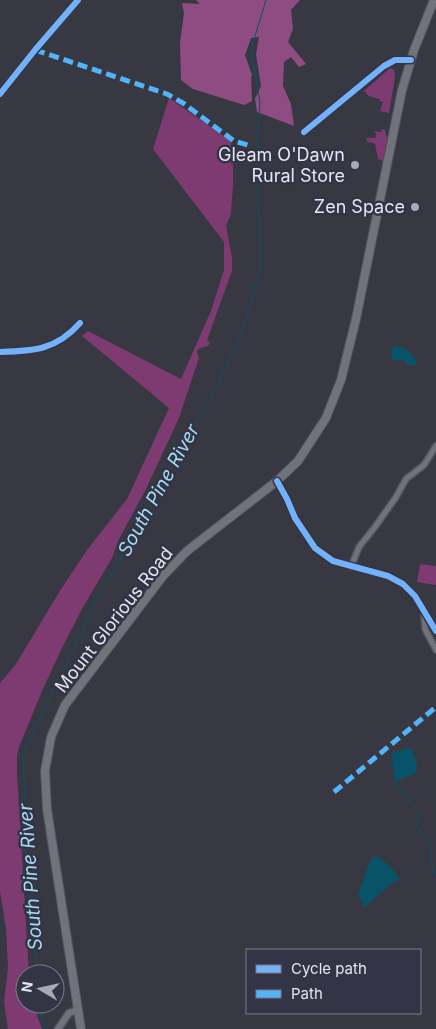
<svg xmlns="http://www.w3.org/2000/svg" width="436" height="1029" font-family="Inter,sans-serif">
  <rect width="100%" height="100%" fill="#373842"/>
  <!-- green -->
  <g fill="#7d3b71">
    <polygon points="390,68 394,70 395,77 389,113 380,111 383,102 380,101 380,99 369,96 364,91"/>
    <polygon points="169,98 231,141 233,162 233,185 231,214 226,226 232,257 232,271 207,340 210,343 208,346 198,349 197,352 199,358 179,418 146,489 119,539 112,558 83,607 61,650 42,691 19,747 17,755 17,773 29,974 25,974 25,1004 33,1004 42,1029 8,1029 4,1002 8,968 6,928 0,891 0,683 16,664 61,589 87,550 127,499 169,408 82,336 88,331 181,379 211,311 224,270 224,242 153,149"/>
    <polygon points="382,129 385,130 387,138 383,161 378,159 375,144 371,142 368,143 366,138 376,138 376,134 374,131 381,132"/>
    <polygon points="420,564 436,566 436,585 417,582"/>
  </g>
  <!-- forest -->
  <polygon fill="#8f4c82" points="196,0 300,0 291,10 293,29 288,42 306,64 299,67 291,57 284,62 283,86 291,104 294,126 257,112 255,99 261,86 256,54 259,37 251,38 245,55 252,75 251,78 252,101 244,105 193,89 181,80 180,43 184,13 182,3 200,4"/>
  <!-- water -->
  <g fill="#095369">
    <path d="M395 346C405 346 416 355 417 365H407L404 361 392 360 391 350Z"/>
    <polygon points="411,747 417,764 416,773 395,782 391,754"/>
    <polygon points="377,856 390,866 400,879 392,883 364,908 358,894 371,858"/>
  </g>
  <g fill="none" stroke-linecap="round" stroke-linejoin="round">
    <!-- stream -->
    <g stroke="#095369" stroke-width="1">
      <path d="M395 782C403 794 412 802 420 813L416 825 431 846 432 865 436 877"/>
      <polyline points="37,974 27,853 23,754 102,589 147,514 176,452 210,400 243,331 261,265 256,154 260,102 251,49 266,0"/>
      <polyline points="40,1004 41,1019 46,1029"/>
    </g>
    <defs>
      <g id="minor">
        <polyline points="304,132 384,66 395,60 411,60"/>
        <path d="M0 352C34 351 56 350 80 323"/>
        <polyline points="277,481 287,499 295,518 315,548 333,561 388,576 403,584 415,596 436,631"/>
        <polyline points="351,567 359,547 375,527 396,497 406,479 424,465 436,446"/>
        <polyline points="424,613 425,629 436,650"/>
      </g>
      <g id="tertiary">
        <polyline points="0,94 35,50 78,0"/>
        <polyline points="58,1029 69,1013 78,1010"/>
      </g>
      <polyline id="secondary" points="81,1029 47,809 45,771 51,737 65,705 163,576 187,551 277,481 298,461 326,418 341,380 356,319 402,90 414,50 434,0"/>
    </defs>
    <!-- minor casing -->
    <use href="#minor" stroke="#53545d" stroke-width="8"/>
    <!-- tertiary casing -->
    <use href="#tertiary" stroke="#53545d" stroke-width="9"/>
    <!-- secondary casing -->
    <use href="#secondary" stroke="#53545d" stroke-width="10"/>
    <!-- minor -->
    <use href="#minor" stroke="#71737a" stroke-width="5"/>
    <!-- tertiary -->
    <use href="#tertiary" stroke="#71737a" stroke-width="6"/>
    <!-- secondary -->
    <use href="#secondary" stroke="#71737a" stroke-width="8"/>
    <!-- quiet -->
    <g stroke="#52b3f8" stroke-width="5" stroke-dasharray="10 5" stroke-linecap="butt">
      <polyline points="35,50 167,94 183,103 234,141 248,145"/>
      <polyline points="334,792 436,707"/>
    </g>
    <defs>
      <g id="cycleway">
        <polyline points="0,94 35,50 78,0"/>
        <polyline points="304,132 384,66 395,60 411,60"/>
        <path d="M0 352C34 351 56 350 80 323"/>
        <polyline points="277,481 287,499 295,518 315,548 333,561 388,576 403,584 415,596 436,631"/>
      </g>
    </defs>
    <!-- cycleway casing -->
    <use href="#cycleway" stroke="#333446" stroke-width="9"/>
    <!-- cycleway -->
    <use href="#cycleway" stroke="#73b2f8" stroke-width="6"/>
  </g>
  <!-- markers -->
  <g fill="#a7a9b4" stroke="#333446" stroke-width="2">
    <circle cx="355" cy="165" r="5"/>
    <circle cx="415" cy="207" r="5"/>
  </g>
  <g text-anchor="middle" stroke-width="5" stroke-linejoin="round" paint-order="stroke">
    <!-- poi labels -->
    <g font-size="18" fill="#e4e6f1" stroke="#333446" text-anchor="end">
      <text x="345" y="161">Gleam O'Dawn<tspan x="345" dy="21">Rural Store</tspan></text>
      <text x="405" y="213">Zen Space</text>
    </g>
    <!-- street labels -->
    <g font-size="18" fill="#e4e6f1" stroke="#333446">
      <text transform="translate(114 620) rotate(-52)" y="6">Mount Glorious Road</text>
    </g>
    <!-- water labels -->
    <g font-size="19" font-style="italic" fill="#a4dbf1" stroke="#333446">
      <text transform="translate(158 490) rotate(-61)" y="7">South Pine River</text>
      <text transform="translate(30 877) rotate(-94)" y="7">South Pine River</text>
    </g>
  </g>
  <!-- legend -->
  <rect x="246" y="949" width="175" height="65" fill="#333446" stroke="#7a7b8a"/>
  <rect x="256" y="965" width="25" height="8" fill="#73b2f8" stroke="#7a7b8a"/>
  <text x="291" y="974" font-size="15" fill="#e4e6f1">Cycle path</text>
  <rect x="256" y="990" width="25" height="8" fill="#52b3f8" stroke="#7a7b8a"/>
  <text x="291" y="999" font-size="15" fill="#e4e6f1">Path</text>
  <!-- north arrow -->
  <g transform="translate(40 989) rotate(279)"><circle r="24" fill="#333446" stroke="#7a7b8a"/>
  <path d="M0-4L9 19L0 12L-9 19Z" fill="#a7a9b4"/>
  <text y="-8" font-size="14" font-weight="bold" text-anchor="middle" fill="#e4e6f1">N</text>
  </g>
</svg>
